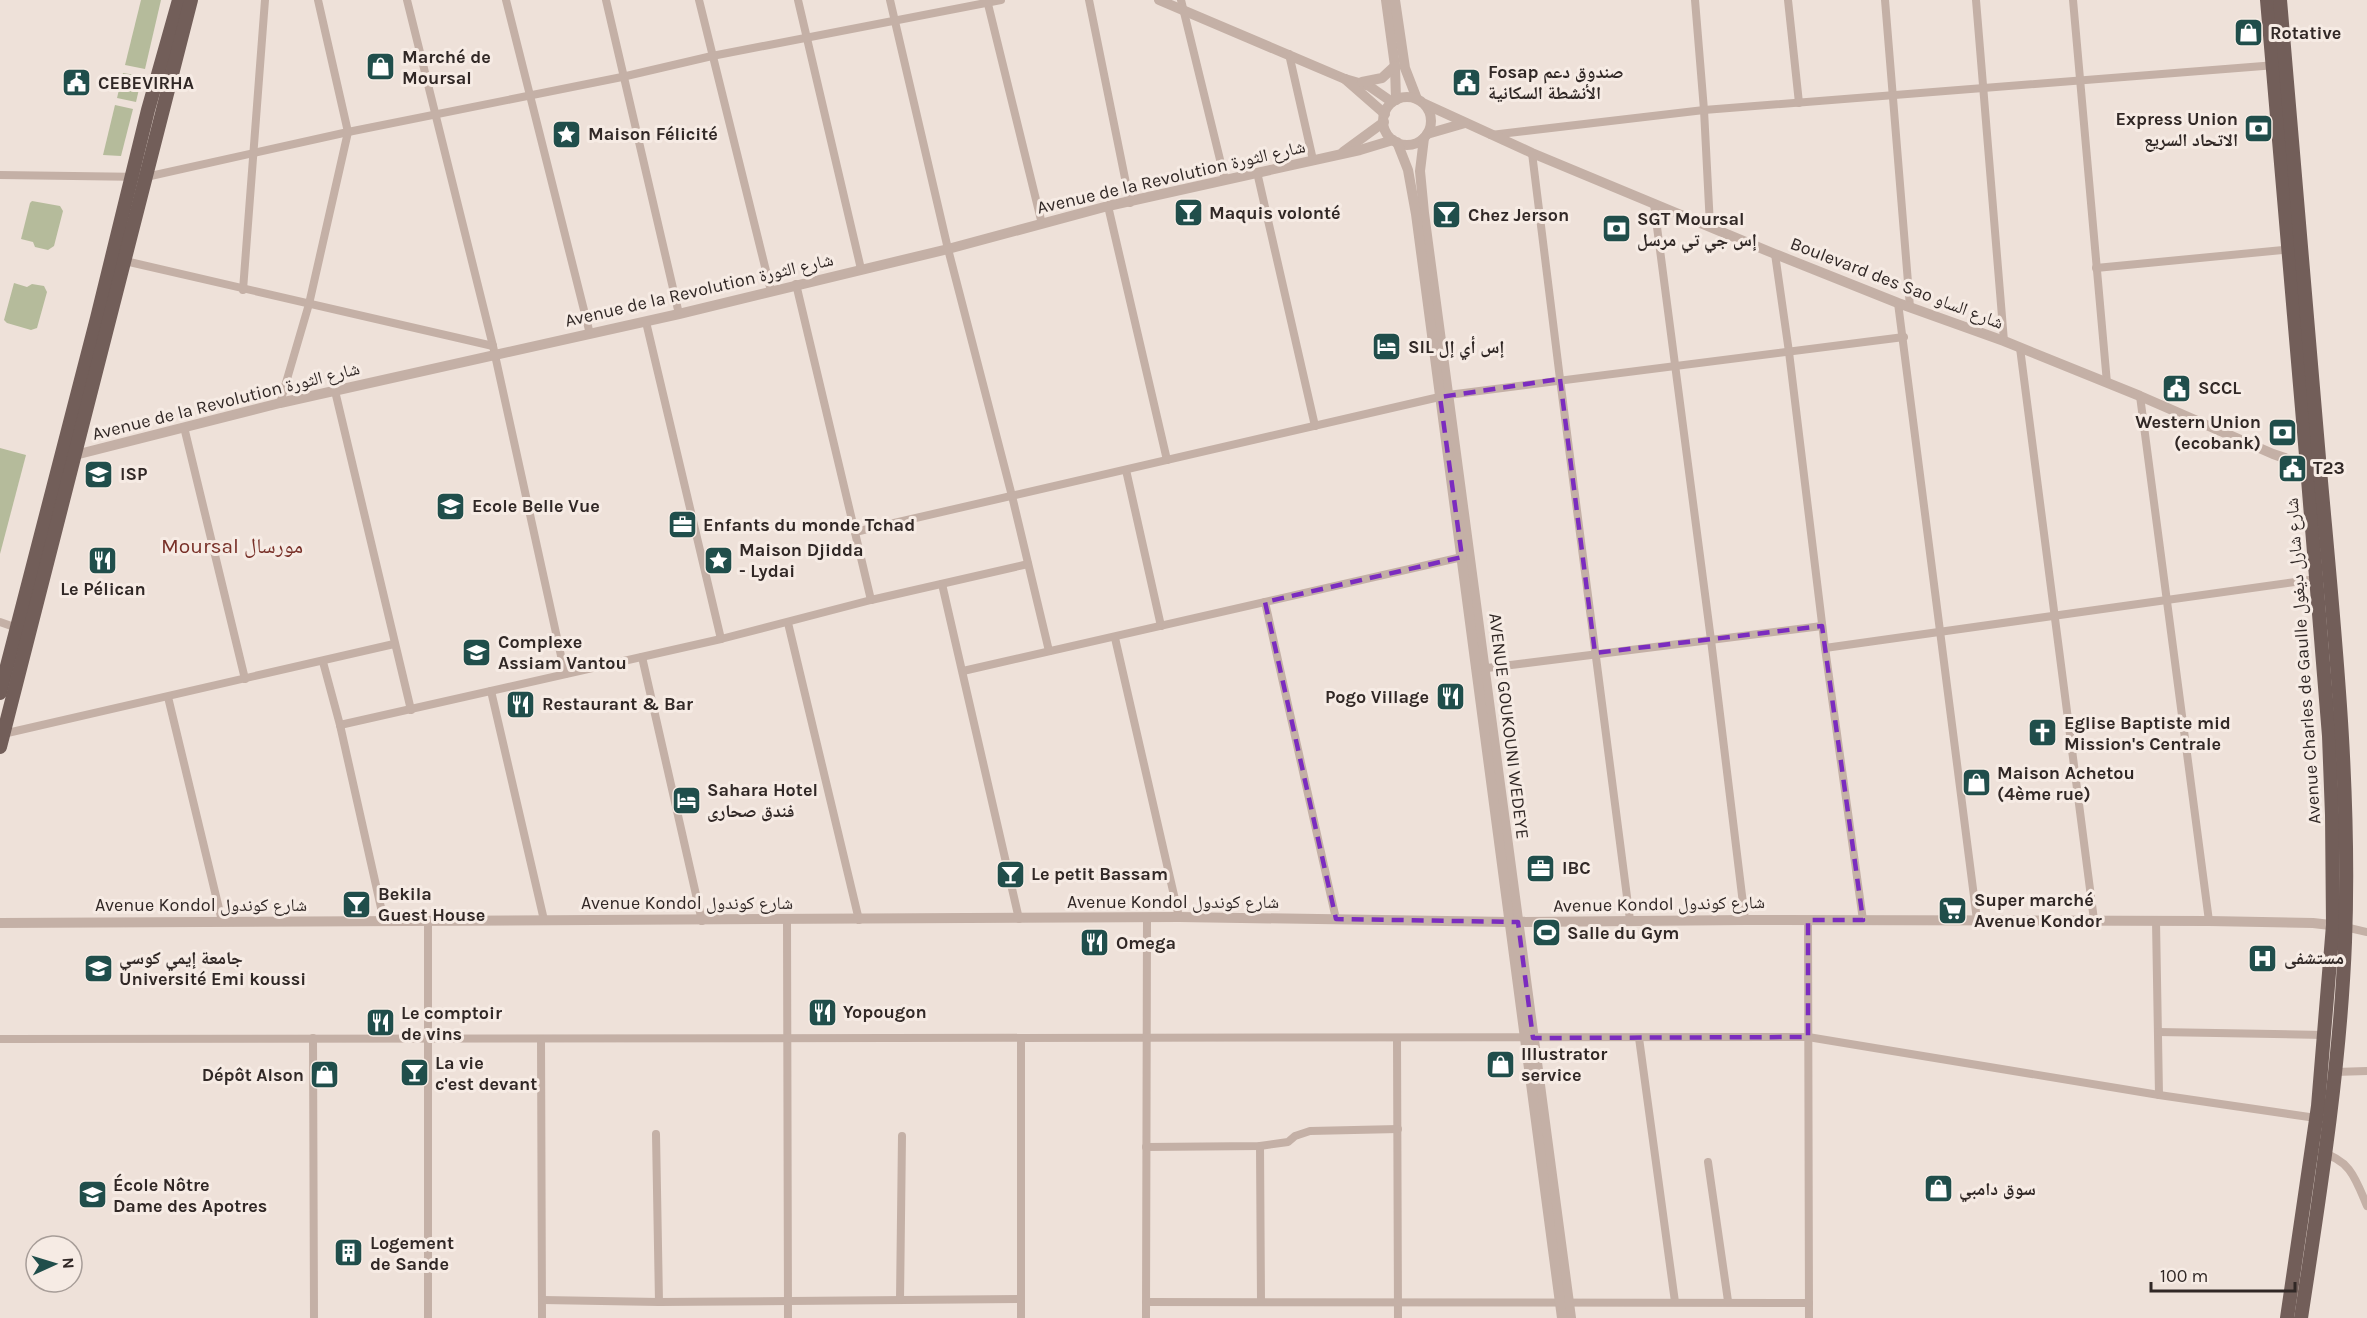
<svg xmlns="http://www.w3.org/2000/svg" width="2367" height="1318" font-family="Karla,'Noto Naskh Arabic',sans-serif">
  <rect width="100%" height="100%" fill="#eee1d9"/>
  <!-- green -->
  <g fill="#b5bb9b">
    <polygon points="141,0 161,0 145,69 125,65"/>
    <polygon points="123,73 142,76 136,102 117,98"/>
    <polygon points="115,105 133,109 121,156 103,155"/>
    <polygon points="32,201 60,206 63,211 54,246 48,250 35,247 33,242 21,239 30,203"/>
    <polygon points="14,283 27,287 32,284 44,286 47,292 37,328 31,330 7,323 4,320"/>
    <polygon points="0,448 26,455 0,554"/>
  </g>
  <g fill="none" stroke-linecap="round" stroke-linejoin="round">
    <!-- minor -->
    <g stroke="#c4b0a6" stroke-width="8">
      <polyline points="407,0 493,346 565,674"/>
      <polyline points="506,0 590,334"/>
      <polyline points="606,0 679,314"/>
      <polyline points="699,0 771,291"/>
      <polyline points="798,0 861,269"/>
      <polyline points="890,0 948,249 1012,496 1049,651"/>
      <polyline points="987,0 1042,224"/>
      <polyline points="1089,0 1130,203"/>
      <polyline points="1181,0 1225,180"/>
      <polyline points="1695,0 1704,110 1710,226"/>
      <polyline points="1788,0 1799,103"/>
      <polyline points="1885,0 1910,307"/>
      <polyline points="1976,0 2004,341"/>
      <polyline points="2073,0 2107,383"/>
      <polyline points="1289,54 1313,160"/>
      <polyline points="1491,135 1704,110 2276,65"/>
      <polyline points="1532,153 1560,379 1630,920"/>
      <polyline points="1257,172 1315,426"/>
      <polyline points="0,175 146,177 348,132 622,77 712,56 1001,0"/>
      <polyline points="1654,204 1711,640 1745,920"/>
      <polyline points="1108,206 1167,460"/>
      <polyline points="1775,254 1789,352 1825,648 1863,920"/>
      <polyline points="125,261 493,346"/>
      <polyline points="2096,268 2293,249"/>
      <polyline points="796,284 871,600"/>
      <polyline points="243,290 265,0"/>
      <polyline points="1898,303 1977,920"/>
      <polyline points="646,322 721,639"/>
      <polyline points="2020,348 2094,920"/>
      <polyline points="335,391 411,710"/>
      <polyline points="2140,396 2209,921"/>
      <polyline points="280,403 309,304 348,132 318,0"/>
      <polyline points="184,427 245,679"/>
      <polyline points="1126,470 1161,626"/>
      <polyline points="855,532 1448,395 1904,337"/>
      <polyline points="942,584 1019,919"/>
      <polyline points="1265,602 1336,919"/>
      <polyline points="0,622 20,629"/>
      <polyline points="788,623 859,920"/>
      <polyline points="1115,638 1179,917"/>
      <polyline points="1825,648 2316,579"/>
      <polyline points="642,657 702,921"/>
      <polyline points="323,662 340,725 384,921"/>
      <polyline points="1479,669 1822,626"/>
      <polyline points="963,671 1462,557"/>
      <polyline points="491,691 544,920"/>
      <polyline points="168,697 222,921"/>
      <polyline points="340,725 721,639 871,600 1028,564"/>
      <polyline points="3,734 394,644"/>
      <polyline points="787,920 788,1318"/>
      <polyline points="1808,920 1809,1318"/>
      <polyline points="428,921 428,1318"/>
      <polyline points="2156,921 2159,1095"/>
      <polyline points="2345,927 2367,932"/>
      <polyline points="2158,1032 2324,1035"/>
      <polyline points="313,1038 314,1318"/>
      <polyline points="1021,1038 1021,1318"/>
      <polyline points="1397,1038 1398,1318"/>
      <polyline points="1639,1038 1675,1302"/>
      <polyline points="0,1039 1808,1037 2159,1095 2316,1118"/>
      <polyline points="541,1039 542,1318"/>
      <polyline points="2335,1072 2367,1071"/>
      <polyline points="656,1134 659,1302"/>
      <polyline points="1260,1146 1261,1302"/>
      <polyline points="1146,1147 1260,1146 1288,1142 1295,1136 1310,1131 1398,1129"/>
      <path d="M2321 1153C2350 1159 2356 1180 2367 1206"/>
      <polyline points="1708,1162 1728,1301"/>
      <polyline points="543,1300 659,1302 1020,1299"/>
      <polyline points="900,1300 902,1136"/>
      <polyline points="1146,1302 1809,1303"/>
      <polyline points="1146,1318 1147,918"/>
    </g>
    <!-- tertiary -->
    <g stroke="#c4b0a6" stroke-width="10">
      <polyline points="1159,0 1345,79 1369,86 1392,102"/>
      <polyline points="1386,0 1395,66 1396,100"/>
      <polyline points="1395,0 1405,68 1417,99"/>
      <polyline points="1345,79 1385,114"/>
      <polyline points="1362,82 1382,78 1395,66"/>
      <circle cx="1407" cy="121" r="24"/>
      <polyline points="1425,104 1532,153 1775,254 1898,303 2004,341 2140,396 2273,454 2314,468"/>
      <polyline points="1427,134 1465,123"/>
      <polyline points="1424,138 1420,171 1424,213 1571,1318"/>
      <polyline points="1397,142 1408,170 1416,214 1562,1318"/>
      <polyline points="1343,152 1384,122"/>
      <polyline points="69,454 75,455 280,403 679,314 948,249 1108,206 1360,150 1393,140"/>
      <polyline points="0,923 1179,917 1510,922 1745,920 2209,921 2313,923 2339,926"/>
    </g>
    <!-- primary -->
    <g stroke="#725e59" stroke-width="14">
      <polyline points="2267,0 2307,467 2329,736 2332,815 2333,925 2318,1106 2287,1318"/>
      <path d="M2280 0C2293 157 2306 314 2320 470 2334 627 2351 784 2345 942 2340 1068 2320 1193 2301 1318"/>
      <polyline points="0,693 97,318 148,110 179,0"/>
      <polyline points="0,747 191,0"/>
    </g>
  </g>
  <!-- marked area -->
  <path fill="none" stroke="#7b2cbf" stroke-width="4.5" stroke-dasharray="12 8" stroke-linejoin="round" d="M1560 379 1595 653 1822 626 1863 920H1808V1037L1533 1038 1518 922 1336 919 1265 602 1462 557 1440 397Z"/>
  <!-- icons -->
  <defs>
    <symbol id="shop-square" viewBox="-11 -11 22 22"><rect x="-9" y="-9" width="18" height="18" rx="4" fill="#204e4b" stroke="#f6ebe4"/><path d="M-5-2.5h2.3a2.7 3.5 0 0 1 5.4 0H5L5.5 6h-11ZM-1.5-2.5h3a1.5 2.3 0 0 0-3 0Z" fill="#fff"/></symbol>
    <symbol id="civic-square" viewBox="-11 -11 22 22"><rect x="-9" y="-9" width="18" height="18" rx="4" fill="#204e4b" stroke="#f6ebe4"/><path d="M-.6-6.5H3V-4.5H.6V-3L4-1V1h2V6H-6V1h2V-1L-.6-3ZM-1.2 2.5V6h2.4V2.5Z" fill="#fff"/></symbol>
    <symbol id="bank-square" viewBox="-11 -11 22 22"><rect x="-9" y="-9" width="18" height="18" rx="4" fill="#204e4b" stroke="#f6ebe4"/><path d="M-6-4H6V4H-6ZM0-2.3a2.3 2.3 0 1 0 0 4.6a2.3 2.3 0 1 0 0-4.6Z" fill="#fff"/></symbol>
    <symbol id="sight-square" viewBox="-11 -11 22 22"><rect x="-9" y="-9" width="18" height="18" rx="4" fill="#204e4b" stroke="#f6ebe4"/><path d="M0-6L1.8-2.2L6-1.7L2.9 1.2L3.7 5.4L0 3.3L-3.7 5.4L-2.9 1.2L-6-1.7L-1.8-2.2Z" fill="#fff"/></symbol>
    <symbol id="bar-square" viewBox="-11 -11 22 22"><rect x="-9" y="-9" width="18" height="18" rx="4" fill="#204e4b" stroke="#f6ebe4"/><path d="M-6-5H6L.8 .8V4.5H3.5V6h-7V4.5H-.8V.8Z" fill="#fff"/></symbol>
    <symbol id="hotel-square" viewBox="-11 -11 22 22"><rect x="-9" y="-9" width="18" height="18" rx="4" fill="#204e4b" stroke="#f6ebe4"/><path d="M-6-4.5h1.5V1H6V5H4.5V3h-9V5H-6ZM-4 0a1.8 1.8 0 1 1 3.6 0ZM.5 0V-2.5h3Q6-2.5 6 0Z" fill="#fff"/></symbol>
    <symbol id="university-square" viewBox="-11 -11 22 22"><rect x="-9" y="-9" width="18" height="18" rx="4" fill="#204e4b" stroke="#f6ebe4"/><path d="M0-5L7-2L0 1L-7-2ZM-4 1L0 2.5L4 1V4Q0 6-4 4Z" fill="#fff"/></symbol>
    <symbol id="school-square" viewBox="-11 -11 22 22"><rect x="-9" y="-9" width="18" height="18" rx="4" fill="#204e4b" stroke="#f6ebe4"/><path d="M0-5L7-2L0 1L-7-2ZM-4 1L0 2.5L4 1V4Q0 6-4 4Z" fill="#fff"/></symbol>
    <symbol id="office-square" viewBox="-11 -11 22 22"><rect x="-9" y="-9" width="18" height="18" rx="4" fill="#204e4b" stroke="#f6ebe4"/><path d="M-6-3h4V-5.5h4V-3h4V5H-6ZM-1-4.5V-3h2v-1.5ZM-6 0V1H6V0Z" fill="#fff"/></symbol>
    <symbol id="restaurant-square" viewBox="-11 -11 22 22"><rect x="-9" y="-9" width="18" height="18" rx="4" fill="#204e4b" stroke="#f6ebe4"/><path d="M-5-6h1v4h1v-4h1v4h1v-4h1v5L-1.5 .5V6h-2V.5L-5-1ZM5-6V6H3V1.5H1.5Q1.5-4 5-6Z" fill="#fff"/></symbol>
    <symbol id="church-square" viewBox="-11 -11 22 22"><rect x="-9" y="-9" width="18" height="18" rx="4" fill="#204e4b" stroke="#f6ebe4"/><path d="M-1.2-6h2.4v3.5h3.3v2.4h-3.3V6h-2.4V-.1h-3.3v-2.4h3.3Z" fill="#fff"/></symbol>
    <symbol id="supermarket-square" viewBox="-11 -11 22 22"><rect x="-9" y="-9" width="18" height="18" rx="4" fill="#204e4b" stroke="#f6ebe4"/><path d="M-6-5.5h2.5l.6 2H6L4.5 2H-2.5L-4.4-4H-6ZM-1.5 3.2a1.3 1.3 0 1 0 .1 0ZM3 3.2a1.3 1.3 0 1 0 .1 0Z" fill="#fff"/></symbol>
    <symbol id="stadium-square" viewBox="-11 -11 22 22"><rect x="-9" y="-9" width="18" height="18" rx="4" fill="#204e4b" stroke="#f6ebe4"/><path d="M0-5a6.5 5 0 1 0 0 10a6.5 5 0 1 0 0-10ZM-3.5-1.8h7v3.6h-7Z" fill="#fff"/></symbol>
    <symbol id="hospital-square" viewBox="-11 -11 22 22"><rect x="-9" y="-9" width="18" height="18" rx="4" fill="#204e4b" stroke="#f6ebe4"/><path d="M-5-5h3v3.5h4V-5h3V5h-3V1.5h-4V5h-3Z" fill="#fff"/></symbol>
    <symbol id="building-square" viewBox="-11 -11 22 22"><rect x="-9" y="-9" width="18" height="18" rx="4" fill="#204e4b" stroke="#f6ebe4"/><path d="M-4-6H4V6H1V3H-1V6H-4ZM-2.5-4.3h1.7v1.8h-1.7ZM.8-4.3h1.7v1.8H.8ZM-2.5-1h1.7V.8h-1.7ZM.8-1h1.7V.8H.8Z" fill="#fff"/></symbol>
  </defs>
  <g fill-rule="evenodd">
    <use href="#shop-square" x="2232" y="16" width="33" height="33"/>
    <use href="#shop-square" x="364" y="50" width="33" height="33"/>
    <use href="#civic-square" x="1450" y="66" width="33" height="33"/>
    <use href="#civic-square" x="60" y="66" width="33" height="33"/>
    <use href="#bank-square" x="2242" y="112" width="33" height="33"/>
    <use href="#sight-square" x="550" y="118" width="33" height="33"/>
    <use href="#bar-square" x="1172" y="196" width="33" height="33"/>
    <use href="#bar-square" x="1430" y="198" width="33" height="33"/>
    <use href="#bank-square" x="1600" y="212" width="33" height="33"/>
    <use href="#hotel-square" x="1370" y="330" width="33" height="33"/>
    <use href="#civic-square" x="2160" y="372" width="33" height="33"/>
    <use href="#bank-square" x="2266" y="416" width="33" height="33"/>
    <use href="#civic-square" x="2276" y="452" width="33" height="33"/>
    <use href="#university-square" x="82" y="458" width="33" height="33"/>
    <use href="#school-square" x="434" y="490" width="33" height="33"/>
    <use href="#office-square" x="666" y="508" width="33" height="33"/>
    <use href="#restaurant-square" x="86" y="544" width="33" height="33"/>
    <use href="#sight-square" x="702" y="544" width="33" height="33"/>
    <use href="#school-square" x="460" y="636" width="33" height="33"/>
    <use href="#restaurant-square" x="1434" y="680" width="33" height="33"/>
    <use href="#restaurant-square" x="504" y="688" width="33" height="33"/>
    <use href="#church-square" x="2026" y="716" width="33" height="33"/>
    <use href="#shop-square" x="1960" y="766" width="33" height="33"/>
    <use href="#hotel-square" x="670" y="784" width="33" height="33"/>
    <use href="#office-square" x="1524" y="852" width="33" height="33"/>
    <use href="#bar-square" x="994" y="858" width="33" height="33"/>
    <use href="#bar-square" x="340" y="888" width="33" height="33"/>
    <use href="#supermarket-square" x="1936" y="894" width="33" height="33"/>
    <use href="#stadium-square" x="1530" y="916" width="33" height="33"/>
    <use href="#restaurant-square" x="1078" y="926" width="33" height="33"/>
    <use href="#hospital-square" x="2246" y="942" width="33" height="33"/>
    <use href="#school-square" x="82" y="952" width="33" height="33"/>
    <use href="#restaurant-square" x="806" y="996" width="33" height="33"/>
    <use href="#restaurant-square" x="364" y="1006" width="33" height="33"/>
    <use href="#shop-square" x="1484" y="1048" width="33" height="33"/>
    <use href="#bar-square" x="398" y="1056" width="33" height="33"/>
    <use href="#shop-square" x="308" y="1058" width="33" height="33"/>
    <use href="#shop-square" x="1922" y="1172" width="33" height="33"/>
    <use href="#school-square" x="76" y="1178" width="33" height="33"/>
    <use href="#building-square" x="332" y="1236" width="33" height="33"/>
  </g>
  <g text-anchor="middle" stroke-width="6" stroke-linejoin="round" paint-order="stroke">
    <!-- poi labels -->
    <g font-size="18" font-weight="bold" fill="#312826" stroke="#f6ebe4" text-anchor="start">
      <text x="2270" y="39">Rotative</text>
      <text x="402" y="63">Marché de<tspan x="402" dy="21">Moursal</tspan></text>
      <text x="1488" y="78">Fosap صندوق دعم<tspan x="1488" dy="21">الأنشطة السكانية</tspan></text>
      <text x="98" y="89">CEBEVIRHA</text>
      <text x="2238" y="125" text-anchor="end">Express Union<tspan x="2238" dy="21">الاتحاد السريع</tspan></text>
      <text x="588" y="140">Maison Félicité</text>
      <text x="1209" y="219">Maquis volonté</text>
      <text x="1468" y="221">Chez Jerson</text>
      <text x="1637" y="225">SGT Moursal<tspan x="1637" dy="21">إس جي تي مرسل</tspan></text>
      <text x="1408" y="353">SIL إس أي إل</text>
      <text x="2198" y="394">SCCL</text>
      <text x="2261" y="428" text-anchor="end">Western Union<tspan x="2261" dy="21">(ecobank)</tspan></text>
      <text x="2313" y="474">T23</text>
      <text x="120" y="480">ISP</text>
      <text x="472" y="512">Ecole Belle Vue</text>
      <text x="703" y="531">Enfants du monde Tchad</text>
      <text x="739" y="556">Maison Djidda<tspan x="739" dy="21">- Lydai</tspan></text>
      <text x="103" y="595" text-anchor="middle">Le Pélican</text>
      <text x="498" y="648">Complexe<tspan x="498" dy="21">Assiam Vantou</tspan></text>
      <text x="1429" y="703" text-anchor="end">Pogo Village</text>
      <text x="542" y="710">Restaurant &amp; Bar</text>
      <text x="2064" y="729">Eglise Baptiste mid<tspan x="2064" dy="21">Mission's Centrale</tspan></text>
      <text x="1997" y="779">Maison Achetou<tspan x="1997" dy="21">(4ème rue)</tspan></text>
      <text x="707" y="796">Sahara Hotel<tspan x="707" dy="21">فندق صحارى</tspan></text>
      <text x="1562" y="874">IBC</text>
      <text x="1031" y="880">Le petit Bassam</text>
      <text x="378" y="900">Bekila<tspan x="378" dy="21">Guest House</tspan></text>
      <text x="1974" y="906">Super marché<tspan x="1974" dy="21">Avenue Kondor</tspan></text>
      <text x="1567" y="939">Salle du Gym</text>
      <text x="1116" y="949">Omega</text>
      <text x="119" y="964">جامعة إيمي كوسي<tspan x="119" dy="21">Université Emi koussi</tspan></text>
      <text x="2284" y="964">مستشفى</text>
      <text x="843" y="1018">Yopougon</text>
      <text x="401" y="1019">Le comptoir<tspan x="401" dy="21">de vins</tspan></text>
      <text x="1521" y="1060">Illustrator<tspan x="1521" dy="21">service</tspan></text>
      <text x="435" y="1069">La vie<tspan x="435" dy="21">c'est devant</tspan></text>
      <text x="304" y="1081" text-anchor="end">Dépôt Alson</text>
      <text x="113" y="1191">École Nôtre<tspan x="113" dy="21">Dame des Apotres</tspan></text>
      <text x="1959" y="1195">سوق دامبي</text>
      <text x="370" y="1249">Logement<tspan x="370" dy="21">de Sande</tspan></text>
    </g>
    <!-- street labels -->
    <g font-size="18" fill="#312826" stroke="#f6ebe4">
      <text transform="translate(1171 177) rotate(-13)" y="6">Avenue de la Revolution شارع الثورة</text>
      <text transform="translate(1897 283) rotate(21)" y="6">Boulevard des Sao شارع الساو</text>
      <text transform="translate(699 290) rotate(-13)" y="6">Avenue de la Revolution شارع الثورة</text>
      <text transform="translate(226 401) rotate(-14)" y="6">Avenue de la Revolution شارع الثورة</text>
      <text transform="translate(2303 661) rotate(-94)" y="6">Avenue Charles de Gaulle شارع شارل ديغول</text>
      <text transform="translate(1509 726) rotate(83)" y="6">AVENUE GOUKOUNI WEDEYE</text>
      <text x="1173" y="908">Avenue Kondol شارع كوندول</text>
      <text x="687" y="909">Avenue Kondol شارع كوندول</text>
      <text transform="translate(1659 904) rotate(-1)" y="6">Avenue Kondol شارع كوندول</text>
      <text x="201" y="911">Avenue Kondol شارع كوندول</text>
    </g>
    <!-- quarter labels -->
    <g font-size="21" fill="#783028" stroke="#f6ebe4">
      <text x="232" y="553">Moursal مورسال</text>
    </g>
  </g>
  <!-- north arrow -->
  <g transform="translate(54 1264) rotate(86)"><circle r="28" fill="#f6ebe4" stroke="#a79d98" stroke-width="1.5"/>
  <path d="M0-4.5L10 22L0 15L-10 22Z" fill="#204e4b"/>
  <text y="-9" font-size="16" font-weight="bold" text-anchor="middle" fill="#312826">N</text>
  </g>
  <!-- scale -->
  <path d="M2151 1282v9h144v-9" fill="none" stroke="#312826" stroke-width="3"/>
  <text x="2160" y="1282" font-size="18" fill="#312826" stroke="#f6ebe4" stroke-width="4.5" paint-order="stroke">100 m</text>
</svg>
